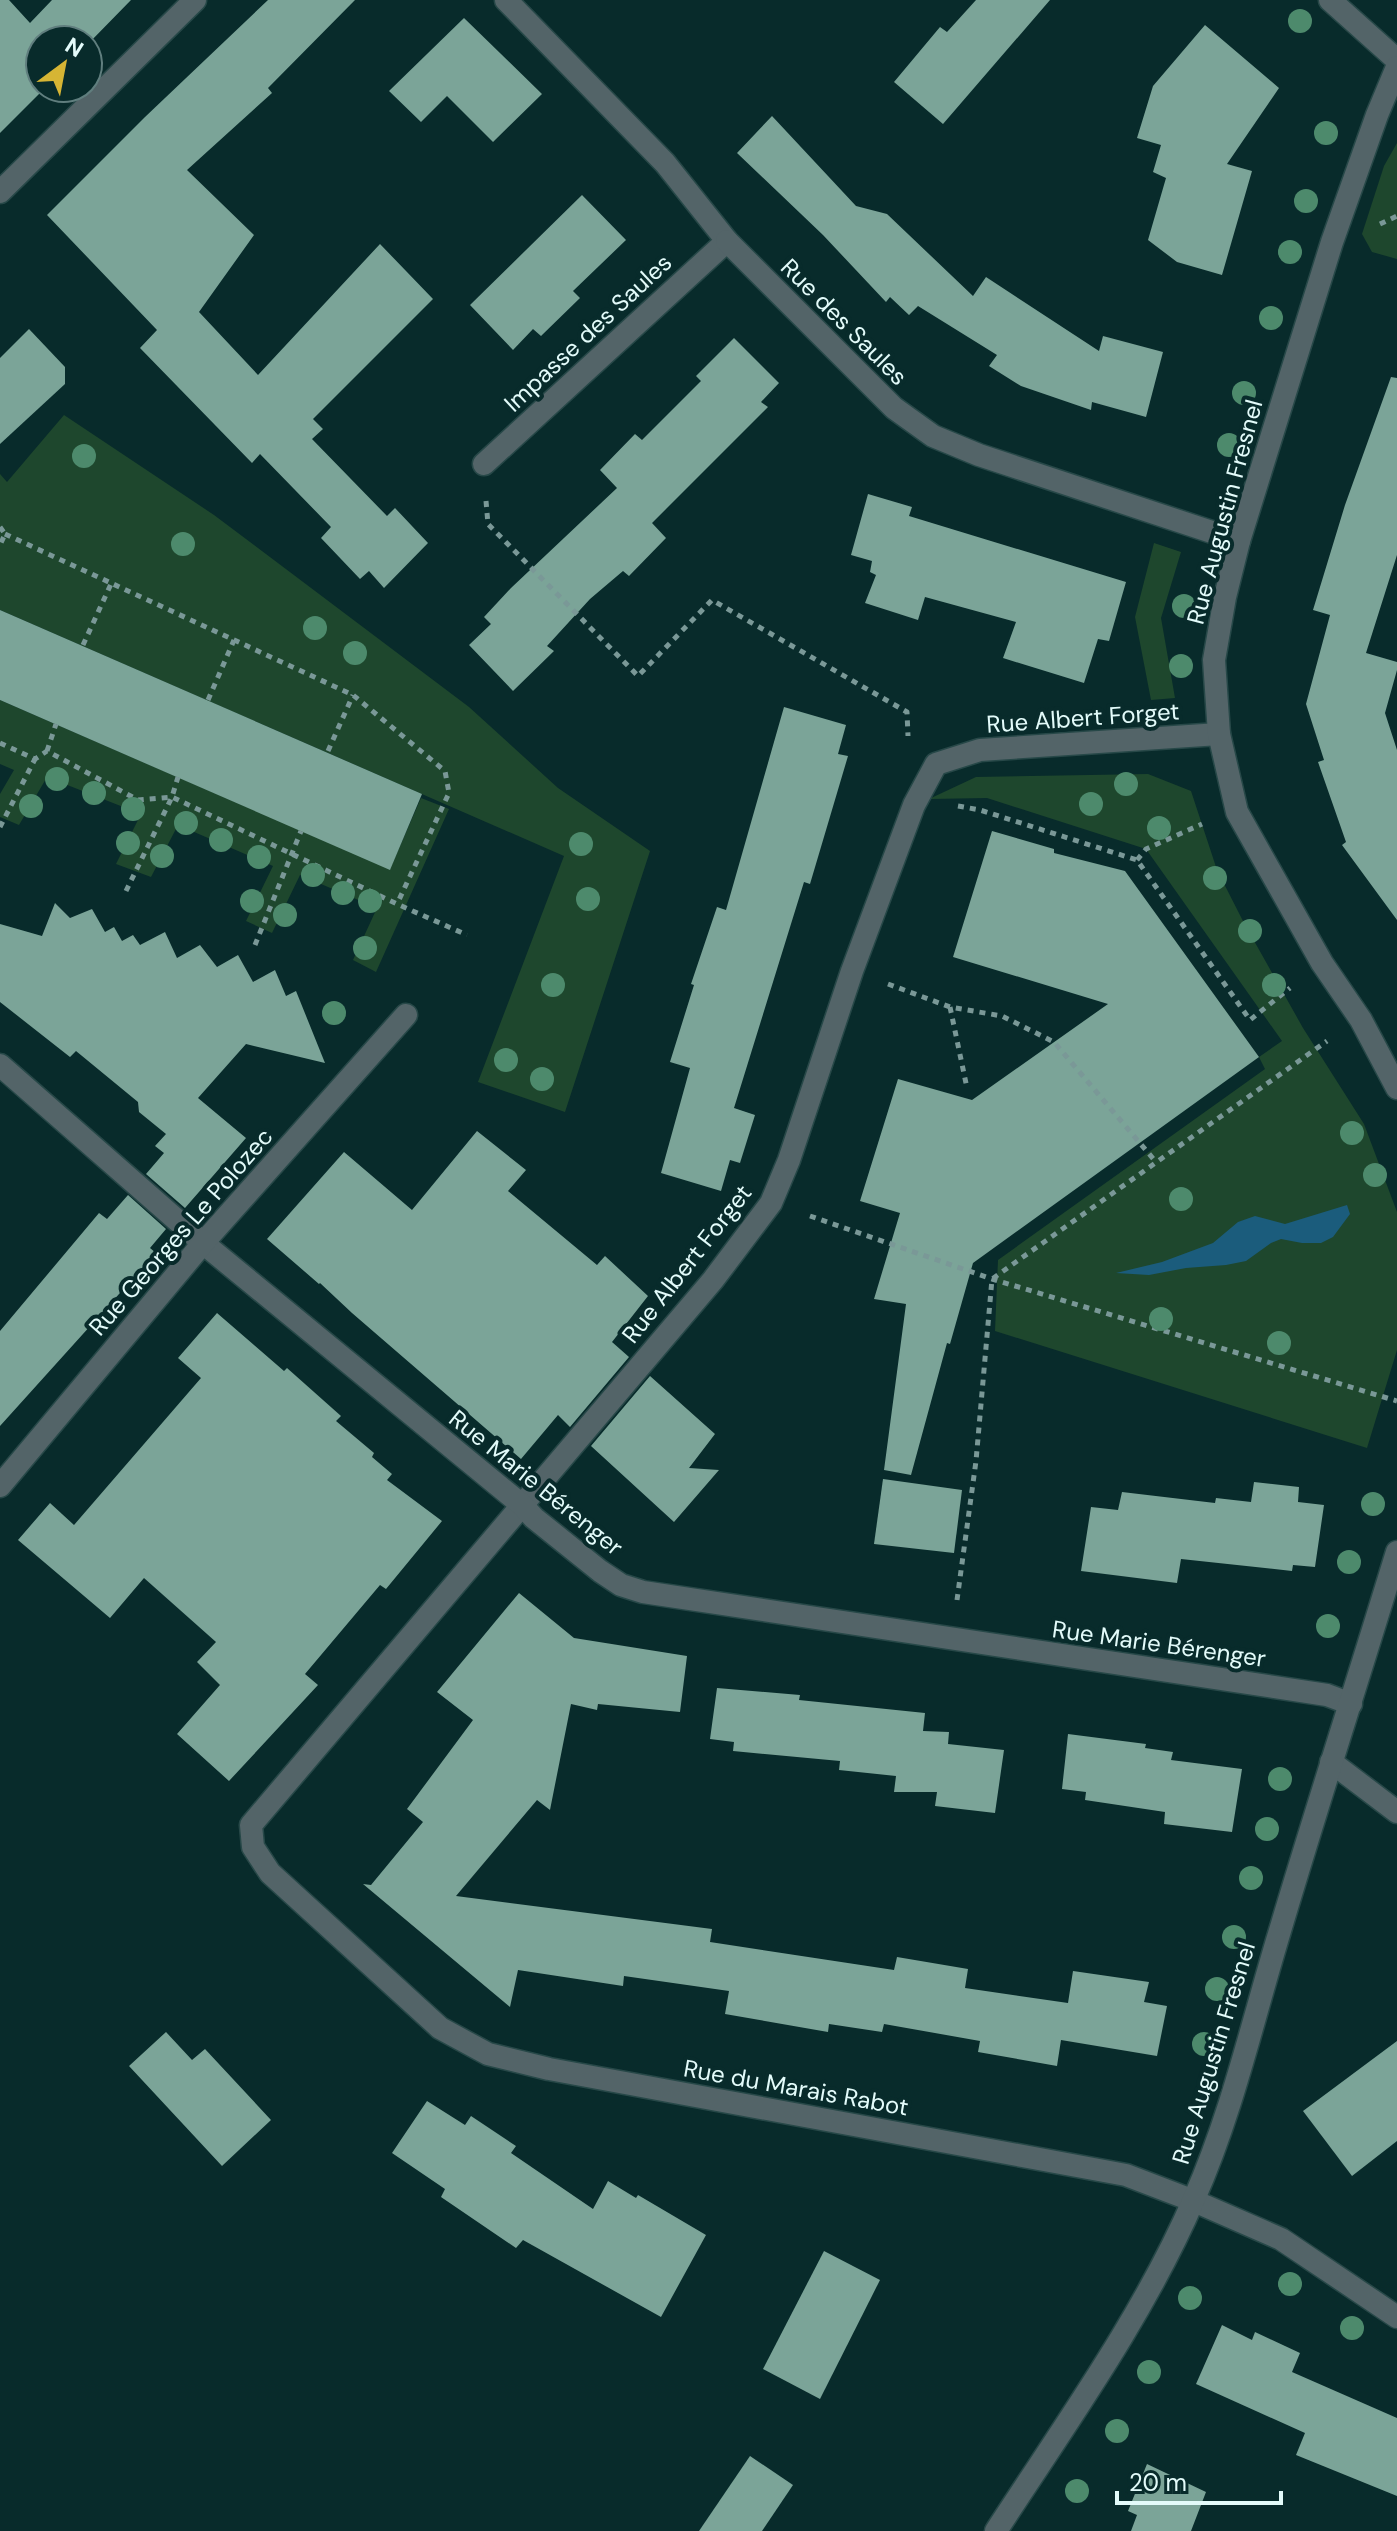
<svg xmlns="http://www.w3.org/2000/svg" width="1397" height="2531" font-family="'DM Sans',sans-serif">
  <rect width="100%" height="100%" fill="#082b2b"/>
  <!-- green -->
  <g fill="#1e472d">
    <polygon points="1397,143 1397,259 1372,252 1362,234 1384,166"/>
    <polygon points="64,415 214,515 469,707 558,788 650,851 565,1112 478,1082 564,856 0,610 0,474 7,482"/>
    <polygon points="1154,543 1181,552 1161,618 1175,698 1151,700 1135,617"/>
    <polygon points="0,700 390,869 421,798 449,809 376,972 353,960 377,908 300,875 272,933 246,921 273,866 178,825 151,877 116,864 141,814 47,777 19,825 0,817 0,794 14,770 0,764"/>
    <polygon points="1148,774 1191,791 1217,870 1244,923 1303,1028 1364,1124 1397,1212 1397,1350 1367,1448 995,1331 998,1260 1265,1069 1259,1057 1282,1041 1146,849 987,798 929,799 976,777"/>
  </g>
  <!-- water -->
  <polygon fill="#1b5c7c" points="1347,1205 1350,1214 1333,1237 1321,1243 1302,1243 1281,1239 1271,1243 1246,1261 1226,1265 1186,1268 1149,1275 1116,1273 1162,1262 1213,1243 1238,1222 1255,1216 1285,1224"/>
  <!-- building -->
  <g fill="#7ba498">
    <polygon points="0,0 9,0 30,23 52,0 131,0 88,44 88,40 40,40 40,88 45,88 0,133"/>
    <polygon points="268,0 355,0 268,88 272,93 187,170 254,235 199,312 258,375 380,244 433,299 313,419 323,429 312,439 387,516 395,508 428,543 384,588 369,571 360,579 321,538 331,527 260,454 252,463 140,348 157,330 47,215 145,117"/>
    <polygon points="976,0 1050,0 943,124 894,82 940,27 947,32"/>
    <polygon points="464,18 542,94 493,142 447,96 421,122 389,91"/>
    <polygon points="1205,25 1279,88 1227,164 1252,171 1222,275 1177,262 1148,240 1166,178 1153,172 1161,145 1137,138 1153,86"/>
    <polygon points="772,116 856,206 887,214 973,296 986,277 1099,351 1103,336 1163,352 1146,417 1092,402 1091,410 1021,386 989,366 997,355 918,306 909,315 890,297 886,302 823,235 737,153"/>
    <polygon points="582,195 626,240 573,291 580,298 541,336 533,329 513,350 470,305"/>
    <polygon points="29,329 65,367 65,384 0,444 0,358"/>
    <polygon points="734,338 779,383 761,402 768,407 652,523 666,538 629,576 623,571 590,599 547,646 554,651 513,691 469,645 491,624 484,617 511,588 617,488 600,470 635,434 642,440 701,381 696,376"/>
    <polygon points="1391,377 1397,378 1397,555 1366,653 1397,662 1397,670 1385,713 1397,750 1397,920 1342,845 1346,842 1318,762 1324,760 1306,704 1330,615 1313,610 1345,505"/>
    <polygon points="868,494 912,507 909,516 1126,582 1109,641 1098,639 1084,683 1003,658 1016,622 925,597 918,620 865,603 876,575 870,572 872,561 851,555"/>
    <polygon points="0,610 422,794 390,870 0,700"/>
    <polygon points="784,707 846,725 838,754 848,756 810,884 804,882 734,1108 755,1115 740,1163 730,1160 721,1191 661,1173 690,1068 670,1062 694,985 691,984 717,907 726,910"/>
    <polygon points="992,831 1054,849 1054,853 1125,871 1259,1057 973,1263 950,1344 947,1343 911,1475 884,1470 906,1304 874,1299 900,1213 860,1201 898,1079 972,1100 1108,1004 953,957"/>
    <polygon points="55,903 70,918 92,909 105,932 114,927 122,941 133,935 140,945 165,932 177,958 200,945 217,967 238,955 253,982 275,970 286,996 296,991 325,1063 246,1044 198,1098 246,1138 185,1208 146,1174 164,1153 155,1146 166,1134 139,1112 138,1102 76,1051 70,1057 0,1002 0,924 42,936"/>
    <polygon points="477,1131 526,1170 508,1191 597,1265 605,1256 648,1296 612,1342 629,1357 570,1427 558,1415 521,1459 352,1313 320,1283 319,1284 267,1239 344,1152 412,1210"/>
    <polygon points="128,1195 166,1229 150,1248 156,1253 0,1426 0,1331 99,1213 107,1219"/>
    <polygon points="217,1313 284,1371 287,1368 341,1416 336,1421 374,1453 372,1457 392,1474 387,1480 442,1521 386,1589 380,1585 305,1674 318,1685 229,1781 177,1734 220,1685 197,1662 216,1642 144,1578 110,1618 18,1540 50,1503 74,1525 201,1378 178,1358"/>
    <polygon points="650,1376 715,1434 689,1468 719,1470 674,1522 591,1446"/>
    <polygon points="883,1479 962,1490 954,1553 874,1544"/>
    <polygon points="1254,1482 1299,1487 1298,1502 1324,1505 1315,1567 1293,1565 1292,1571 1181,1559 1177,1583 1081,1571 1091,1507 1118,1510 1122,1492 1215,1503 1216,1498 1251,1502"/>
    <polygon points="519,1593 574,1638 687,1656 680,1712 598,1704 597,1710 571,1704 550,1810 537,1800 456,1896 712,1929 710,1942 894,1970 897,1957 968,1969 965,1988 1068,2003 1073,1971 1149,1982 1144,2002 1167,2006 1157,2056 1061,2040 1057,2066 978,2052 980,2041 884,2024 882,2032 829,2024 828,2032 725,2014 729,1991 624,1976 623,1986 518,1970 510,2007 363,1884 371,1885 423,1822 407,1809 473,1720 437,1692"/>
    <polygon points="717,1688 800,1695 799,1700 925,1713 923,1731 949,1732 948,1744 1004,1750 995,1813 935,1806 937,1792 894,1792 896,1776 839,1770 840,1761 733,1751 734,1742 710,1739"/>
    <polygon points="1068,1734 1146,1744 1145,1748 1173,1752 1171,1760 1242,1769 1232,1832 1164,1824 1165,1812 1085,1800 1086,1792 1062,1789"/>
    <polygon points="166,2032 192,2060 205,2049 271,2120 222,2166 129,2066"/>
    <polygon points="1397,2041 1397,2141 1352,2176 1303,2111"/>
    <polygon points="427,2101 465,2125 471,2116 516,2146 511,2153 593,2209 608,2181 636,2198 638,2195 706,2235 661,2317 523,2240 516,2248 441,2197 445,2189 392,2153"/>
    <polygon points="824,2251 880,2280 820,2399 763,2369"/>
    <polygon points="1222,2325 1252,2340 1255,2332 1300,2353 1292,2372 1397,2418 1397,2496 1296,2455 1305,2433 1196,2384"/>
    <polygon points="750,2456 793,2485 762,2531 699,2531"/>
    <polygon points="1147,2464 1206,2492 1191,2531 1131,2531 1137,2515 1128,2511"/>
  </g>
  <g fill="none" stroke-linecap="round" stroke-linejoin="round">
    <defs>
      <g id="service">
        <polyline points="484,464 727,241 665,163 506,0"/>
        <polyline points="1331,1762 1397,1812"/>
      </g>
      <g id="minor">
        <polyline points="1330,0 1397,60"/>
        <polyline points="0,192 195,0"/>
        <polyline points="727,241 894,408 933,436 979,455 1239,541"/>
        <polyline points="1219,734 980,750 936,764 914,805 852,971 789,1160 771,1203 713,1280 251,1825 253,1847 270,1873 440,2028 488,2054 549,2069 1126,2175 1194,2201 1281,2239 1397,2317"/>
        <polyline points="0,1065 203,1243 522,1505 534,1518 600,1571 621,1585 643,1592 1327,1695 1351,1704"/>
        <polyline points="0,1486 203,1243 406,1015"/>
      </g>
      <g id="tertiary">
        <polyline points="1397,67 1377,115 1332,242 1239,541 1225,597 1214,660 1219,734 1237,812 1322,963 1361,1020 1397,1088"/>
        <path d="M996 2531C1066 2423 1143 2317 1194 2199 1232 2113 1252 2023 1279 1934 1317 1806 1358 1680 1397 1552"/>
      </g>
    </defs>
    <!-- service casing -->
    <use href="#service" stroke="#274848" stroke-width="25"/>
    <!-- minor casing -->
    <use href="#minor" stroke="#274848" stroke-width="25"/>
    <!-- tertiary casing -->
    <use href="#tertiary" stroke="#274848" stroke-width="25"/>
    <!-- path -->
    <g stroke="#7a9897" stroke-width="5" stroke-dasharray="6 6" stroke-linecap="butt">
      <polyline points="1380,224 1397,216"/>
      <polyline points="486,501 488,524 638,676 712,600 907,712 908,736"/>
      <polyline points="0,527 5,534 0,545"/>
      <polyline points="5,534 353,695 445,771 449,793 397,904"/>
      <polyline points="83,645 111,584"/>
      <polyline points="208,700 234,640"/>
      <polyline points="0,743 35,759 47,751 138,800 172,797 397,904 467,935"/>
      <polyline points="47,751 56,724"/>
      <polyline points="328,751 353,695"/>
      <polyline points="958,806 980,810 1137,860 1250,1020 1290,988"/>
      <polyline points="0,827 35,759"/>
      <polyline points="1137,860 1146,849 1202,824"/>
      <polyline points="126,891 172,797 178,777"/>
      <polyline points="255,945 301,831"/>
      <polyline points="888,984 950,1007 1002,1016 1054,1042 1156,1162"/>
      <polyline points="950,1007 967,1088"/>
      <polyline points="810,1216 992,1279 1397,1401"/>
      <polyline points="957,1600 976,1461 992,1279 1327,1041"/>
    </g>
    <!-- service -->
    <use href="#service" stroke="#536468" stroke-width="22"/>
    <!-- minor -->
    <use href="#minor" stroke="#536468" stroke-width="22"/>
    <!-- tertiary -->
    <use href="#tertiary" stroke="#536468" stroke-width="22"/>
  </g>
  <!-- trees -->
  <g fill="#4d8a6c">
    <circle cx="1300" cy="21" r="12"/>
    <circle cx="1326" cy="133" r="12"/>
    <circle cx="1306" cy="201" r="12"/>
    <circle cx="1290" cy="252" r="12"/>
    <circle cx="1271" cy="318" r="12"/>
    <circle cx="1244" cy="393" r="12"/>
    <circle cx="1229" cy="445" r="12"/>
    <circle cx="84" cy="456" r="12"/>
    <circle cx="183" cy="544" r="12"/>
    <circle cx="1184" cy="606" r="12"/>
    <circle cx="315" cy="628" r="12"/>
    <circle cx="355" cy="653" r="12"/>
    <circle cx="1181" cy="666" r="12"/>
    <circle cx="57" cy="779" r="12"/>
    <circle cx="1126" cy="784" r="12"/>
    <circle cx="94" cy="793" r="12"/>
    <circle cx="1091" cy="804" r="12"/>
    <circle cx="31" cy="806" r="12"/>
    <circle cx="133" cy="809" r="12"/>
    <circle cx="186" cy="823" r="12"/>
    <circle cx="1159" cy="828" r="12"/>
    <circle cx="221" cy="840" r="12"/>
    <circle cx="128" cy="843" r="12"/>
    <circle cx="581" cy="844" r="12"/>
    <circle cx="162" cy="856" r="12"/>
    <circle cx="259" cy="857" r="12"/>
    <circle cx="313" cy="875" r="12"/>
    <circle cx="1215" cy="878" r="12"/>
    <circle cx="343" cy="893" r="12"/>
    <circle cx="588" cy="899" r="12"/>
    <circle cx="252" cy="901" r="12"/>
    <circle cx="370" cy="901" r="12"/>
    <circle cx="285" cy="915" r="12"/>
    <circle cx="1250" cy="931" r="12"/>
    <circle cx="365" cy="948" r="12"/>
    <circle cx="553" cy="985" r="12"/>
    <circle cx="1274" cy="985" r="12"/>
    <circle cx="334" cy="1013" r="12"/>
    <circle cx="506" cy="1060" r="12"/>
    <circle cx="542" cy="1079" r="12"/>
    <circle cx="1352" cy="1133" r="12"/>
    <circle cx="1375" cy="1175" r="12"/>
    <circle cx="1181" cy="1199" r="12"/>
    <circle cx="1161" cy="1319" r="12"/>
    <circle cx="1279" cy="1343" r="12"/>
    <circle cx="1373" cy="1504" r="12"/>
    <circle cx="1349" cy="1562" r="12"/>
    <circle cx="1328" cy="1626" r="12"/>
    <circle cx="1280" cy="1779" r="12"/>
    <circle cx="1267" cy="1829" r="12"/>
    <circle cx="1251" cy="1878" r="12"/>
    <circle cx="1234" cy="1937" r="12"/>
    <circle cx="1217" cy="1989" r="12"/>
    <circle cx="1204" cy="2044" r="12"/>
    <circle cx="1290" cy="2284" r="12"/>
    <circle cx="1190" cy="2298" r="12"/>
    <circle cx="1352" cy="2328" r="12"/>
    <circle cx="1149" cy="2372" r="12"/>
    <circle cx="1117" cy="2431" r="12"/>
    <circle cx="1077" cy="2491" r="12"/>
  </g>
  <g text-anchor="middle" stroke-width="8" stroke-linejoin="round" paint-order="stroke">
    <!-- street labels -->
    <g font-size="24" fill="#e3fbfa" stroke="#082b2b">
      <text transform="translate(844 322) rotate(45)" y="8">Rue des Saules</text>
      <text transform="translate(588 333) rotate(-43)" y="8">Impasse des Saules</text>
      <text transform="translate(1225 512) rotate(-75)" y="8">Rue Augustin Fresnel</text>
      <text transform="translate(1083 718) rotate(-4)" y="8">Rue Albert Forget</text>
      <text transform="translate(181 1232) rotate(-49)" y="8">Rue Georges Le Polozec</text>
      <text transform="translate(687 1264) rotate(-52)" y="8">Rue Albert Forget</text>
      <text transform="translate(536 1483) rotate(39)" y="8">Rue Marie Bérenger</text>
      <text transform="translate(1159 1644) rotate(8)" y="8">Rue Marie Bérenger</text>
      <text transform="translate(1214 2053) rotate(-73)" y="8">Rue Augustin Fresnel</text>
      <text transform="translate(796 2088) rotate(10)" y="8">Rue du Marais Rabot</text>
    </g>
  </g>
  <!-- north arrow -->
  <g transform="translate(64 64) rotate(32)"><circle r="38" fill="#082b2b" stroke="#607e7e" stroke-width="2"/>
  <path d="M0-6L14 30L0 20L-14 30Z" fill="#d6b534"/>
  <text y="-12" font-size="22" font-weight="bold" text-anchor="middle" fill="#e3fbfa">N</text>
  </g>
  <!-- scale -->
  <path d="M1117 2491v12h164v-12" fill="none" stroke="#e3fbfa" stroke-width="4"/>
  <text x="1129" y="2491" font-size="24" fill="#e3fbfa" stroke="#082b2b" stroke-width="6" paint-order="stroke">20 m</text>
</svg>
